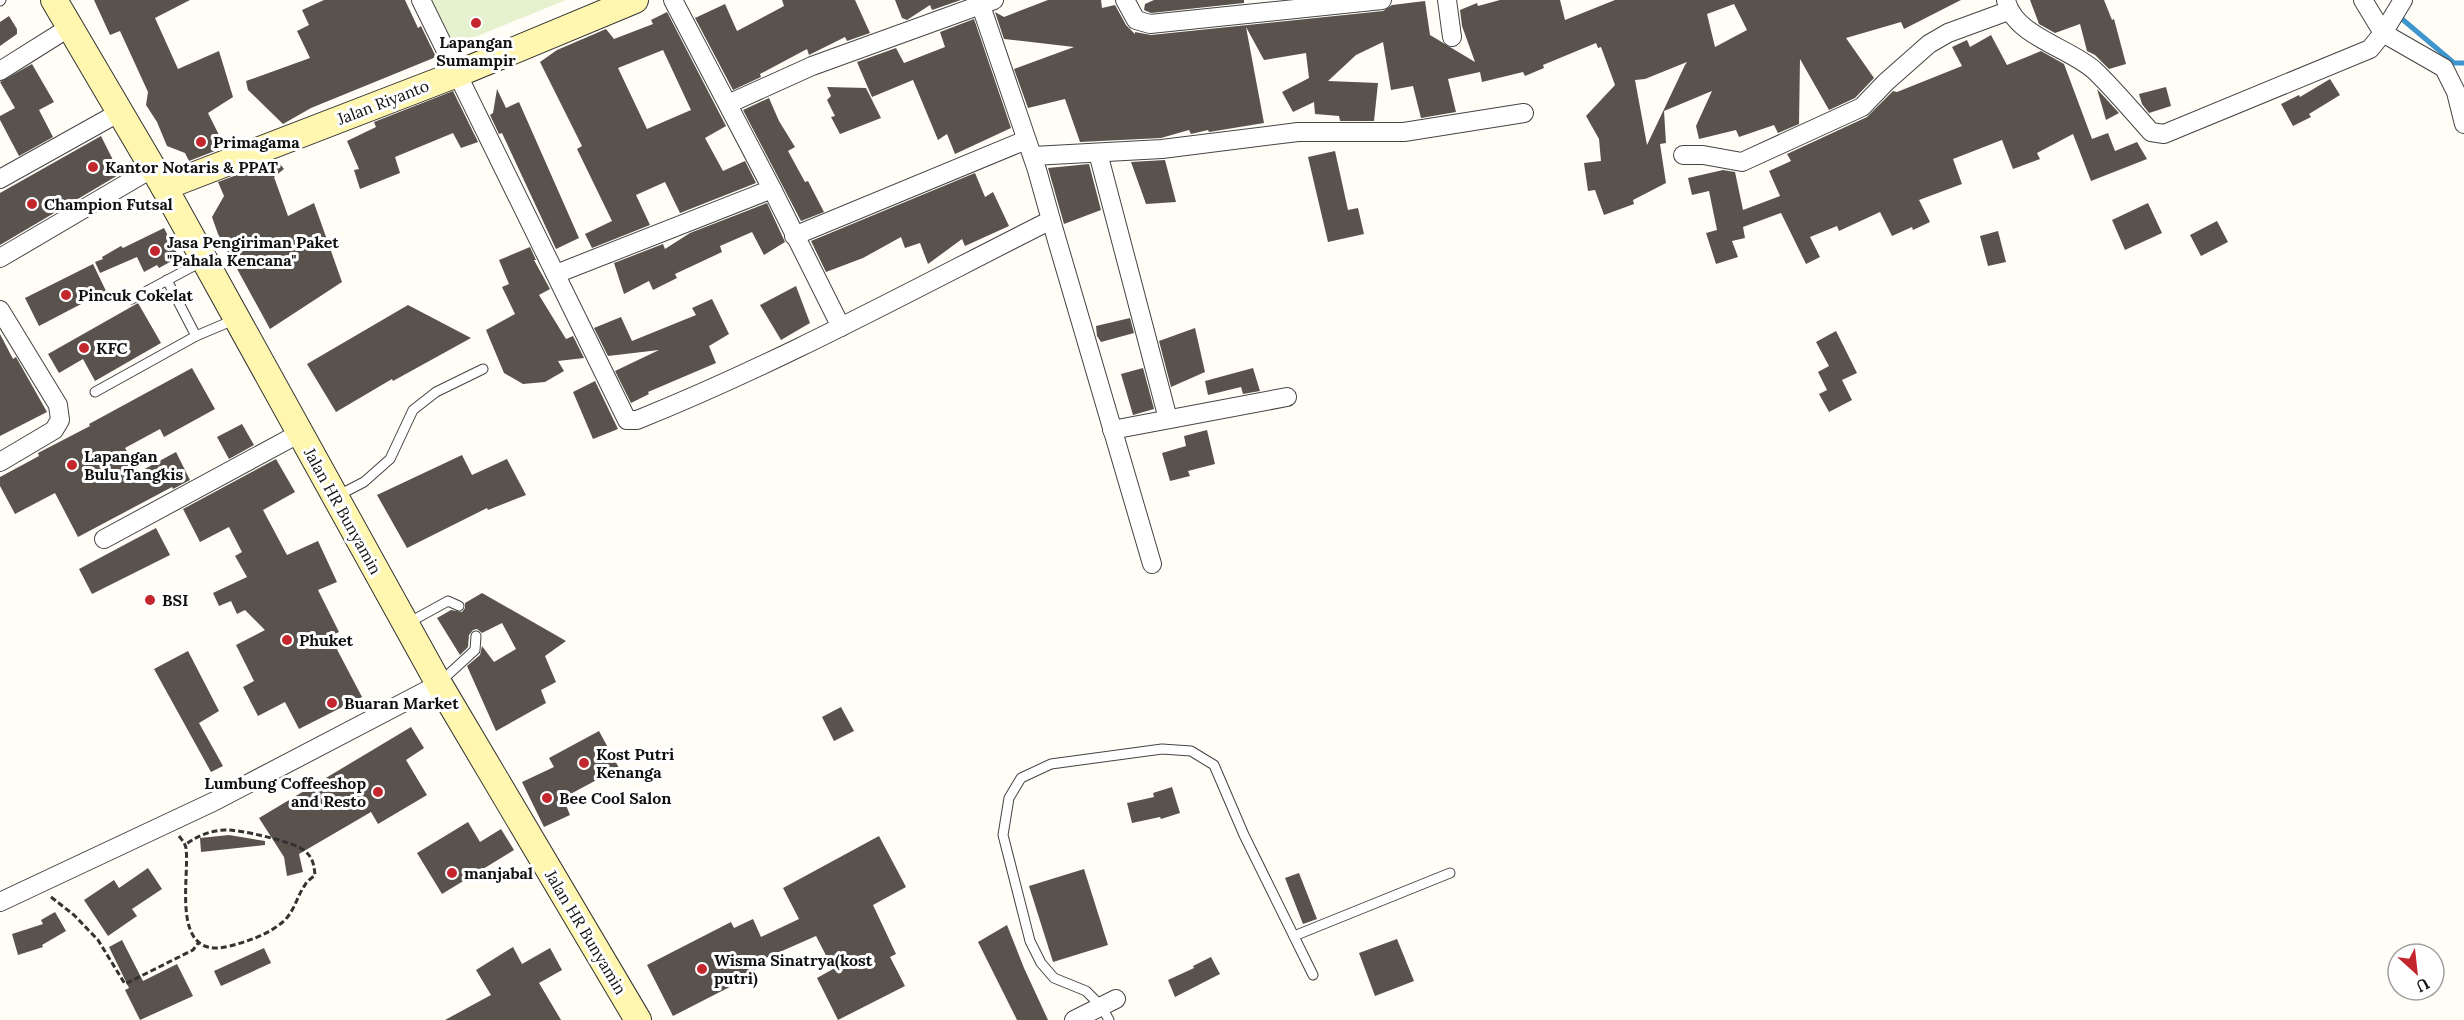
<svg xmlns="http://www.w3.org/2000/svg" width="2464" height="1020" font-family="Lora,serif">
  <rect width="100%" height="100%" fill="#fffdf5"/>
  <!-- pitch -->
  <polygon fill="#e6f2cf" points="430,0 566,0 453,46"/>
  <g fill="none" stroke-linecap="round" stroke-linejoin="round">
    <!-- stream -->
    <polyline stroke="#3f96cf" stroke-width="5" points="2400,12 2402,19 2454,63 2464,63"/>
  </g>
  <!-- building -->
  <g fill="#5a524d" fill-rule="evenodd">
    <polygon points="94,0 190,0 155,18 178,69 219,51 233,97 208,113 225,147 189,161 185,153 167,146 157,122 146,105 148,92 120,31 110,35"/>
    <polygon points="324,0 405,0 418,28 421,26 436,57 311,108 283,124 248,90 246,81 310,58 297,31 309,25 302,10"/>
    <polygon points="782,0 855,0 870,33 847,41 845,37 809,55 807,49 760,74 761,77 733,90 695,18 725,4 737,31 784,6"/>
    <polygon points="895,0 961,0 932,10 930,5 907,20 902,18"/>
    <path d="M1048 0H1101L1102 8 1115 5 1126 25 1135 34V32L1151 35 1383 11 1392 5 1425 1 1430 35 1475 62 1462 26 1460 10 1477 3 1478 6 1500 0H1560L1565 20 1615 0H1961L1904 29 1901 22 1846 38 1874 78 1855 98 1829 110 1800 59 1799 124 1778 133 1774 125 1739 137 1736 130 1699 139 1696 126 1712 91 1664 111 1666 143 1660 144 1666 183 1633 200 1634 204 1604 215 1595 190 1588 191 1584 163 1601 161 1599 139 1586 116 1615 85 1601 47 1598 48 1596 43 1543 65 1544 68 1525 76 1523 72 1482 82 1480 72 1448 79 1456 112 1421 118 1413 86 1391 90 1383 42 1356 55 1328 81 1378 83 1374 121H1340L1339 116 1315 114 1314 102 1293 112 1282 92 1309 78 1306 53 1264 60 1246 27 1264 123 1209 132 1208 130 1191 134 1189 130 1161 138 1080 142 1065 99 1028 108 1014 69 1074 47 1004 39 995 12 1004 17ZM1734 4 1747 30 1715 47 1707 14ZM1687 62 1685 65 1647 145 1635 80 1645 79Z"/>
    <polygon points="1154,0 1244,0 1244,3 1151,13 1144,10 1145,4"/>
    <polygon points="2030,0 2104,0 2112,20 2114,19 2126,64 2109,69 2095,55 2087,51 2080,24 2055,33 2039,24"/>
    <path d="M667 12 726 126 705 138 723 171 745 161 756 183 680 213 665 182 636 195 650 225 592 248 585 234 612 221 577 149 582 146 540 62 557 50 606 29 614 39 653 24 651 20ZM663 50 691 110 647 129 618 68Z"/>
    <polygon points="9,16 17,29 17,34 0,46 0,22"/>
    <polygon points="974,19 1011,128 955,154 947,134 938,140 913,80 872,97 857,62 896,48 904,63 945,47 940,32"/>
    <polygon points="1991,35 2007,65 2041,51 2064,64 2092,139 2108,133 2115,151 2137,142 2147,159 2091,181 2073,134 2037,153 2040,159 2013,169 2002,140 1953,159 1962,184 1919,200 1930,222 1913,230 1912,227 1892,236 1880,212 1839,231 1837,226 1810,237 1820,257 1806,264 1781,213 1743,227 1745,238 1732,241 1738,257 1716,264 1706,233 1717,230 1709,191 1692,195 1688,178 1723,170 1735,172 1743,210 1780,196 1769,171 1791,161 1787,154 1867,117 1893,91 1897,92 1962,66 1952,47 1967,40 1970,47"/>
    <polygon points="32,64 54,102 39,110 53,137 19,156 0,120 0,116 15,108 0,82"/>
    <polygon points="2330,79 2340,95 2309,114 2311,117 2293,126 2281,104 2299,95 2300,97"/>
    <polygon points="827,87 866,88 881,118 840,134 831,117 835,116 827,100 831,96"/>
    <polygon points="2166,87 2171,106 2149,113 2142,104 2139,94"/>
    <polygon points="497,89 506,108 519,102 579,238 556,249 502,133 499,134 490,115 493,113"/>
    <polygon points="2097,89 2119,113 2106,120"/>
    <polygon points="453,91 478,142 461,148 453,133 395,157 400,173 360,189 354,170 359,169 347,141 376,127 374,122"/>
    <polygon points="769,98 779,121 795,147 788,151 805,182 808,181 824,212 801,221 743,110"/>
    <polygon points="101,136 120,174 0,245 0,193"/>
    <polygon points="1335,151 1348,210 1358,208 1364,234 1328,242 1308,157"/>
    <polygon points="277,160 284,169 274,177 288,216 314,203 342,282 270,329 218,234 212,217 224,196 218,182"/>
    <polygon points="1165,160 1176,202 1146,204 1131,162"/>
    <polygon points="1089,164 1101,210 1064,224 1048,168"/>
    <polygon points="975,173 985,197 993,192 1009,226 965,246 962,239 928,264 920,243 905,248 901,237 863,258 826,272 811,241"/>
    <polygon points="767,203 785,242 764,255 752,232 720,246 722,252 675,274 677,278 653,290 649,281 624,294 614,263 663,244 665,249 690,233"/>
    <polygon points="2148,203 2162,233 2125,250 2112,220"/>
    <polygon points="2217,221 2228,242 2201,256 2190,235"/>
    <polygon points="164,228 179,257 159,268 157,265 144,272 137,257 100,273 95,262 103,259 102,257 121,246 123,248"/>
    <polygon points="1998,231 2006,262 1988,266 1980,236"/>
    <polygon points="530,247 536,260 534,260 550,289 539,295 566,339 573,336 584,358 558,361 564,371 545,382 523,384 504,373 486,330 515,314 502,287 509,284 499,260"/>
    <polygon points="93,264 106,291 39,326 25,298"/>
    <polygon points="796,286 810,323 781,340 760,305"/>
    <polygon points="712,299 729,334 709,346 716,363 648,392 649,394 631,403 615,371 659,350 608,356 594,328 621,317 632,341 696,315 692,308"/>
    <polygon points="138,303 161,343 95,381 83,359 59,373 48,354"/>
    <polygon points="408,305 471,338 393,381 392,379 336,412 307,364"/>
    <polygon points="1130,318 1134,333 1101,342 1097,336 1096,326"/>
    <polygon points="1195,328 1205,372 1171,387 1159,341"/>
    <polygon points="1836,331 1857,373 1842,380 1852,400 1829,412 1819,394 1827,390 1818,372 1829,366 1816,342"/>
    <polygon points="0,334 13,359 16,357 47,412 0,436"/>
    <polygon points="192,368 215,409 164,437 160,429 125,448 139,472 176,452 190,480 173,489 172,487 78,537 55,493 15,514 0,486 0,477 39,456 38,453 90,426 89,424"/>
    <polygon points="1143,368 1154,409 1133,415 1121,374"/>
    <polygon points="1253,368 1260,391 1243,394 1241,387 1208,395 1205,381"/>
    <polygon points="595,381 618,429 593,439 573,392"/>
    <polygon points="242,424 254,445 229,459 217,437"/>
    <polygon points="1207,430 1215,464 1188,471 1190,476 1170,481 1162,453 1186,446 1184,436"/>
    <polygon points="462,455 472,475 507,459 526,495 488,510 487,508 407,548 377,495"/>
    <polygon points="276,459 295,492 263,510 287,555 318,541 337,582 318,590 339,632 330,636 362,697 299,729 285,702 258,716 243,687 254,681 236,645 265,630 245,610 237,614 231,601 219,606 213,593 247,577 235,556 242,552 229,527 200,542 183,509"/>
    <polygon points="156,528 170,555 92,594 79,569"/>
    <polygon points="482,593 566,641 545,656 556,682 541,690 546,703 496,731 467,666 480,655 482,646 494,662 516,649 502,623 482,633 477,629 473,630 469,635 468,647 460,655 437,618 451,610 462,612 465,608 465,603"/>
    <polygon points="188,651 219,711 199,723 223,766 211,772 154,669"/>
    <polygon points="841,707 854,731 834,741 822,717"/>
    <polygon points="411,727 424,748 406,760 427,795 378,824 371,812 299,854 303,872 287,876 284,857 259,818"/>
    <polygon points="599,731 619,768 563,798 570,815 544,827 522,782 554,767 549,758"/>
    <polygon points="1172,787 1180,813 1161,819 1160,817 1132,823 1127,803 1154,797 1153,793"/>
    <polygon points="468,822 480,842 501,829 514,850 442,894 417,853"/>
    <polygon points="229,835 265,841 265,845 201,852 200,838"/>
    <polygon points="879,836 906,887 873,905 896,954 890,957 905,986 838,1020 817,978 833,969 816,936 752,964 757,973 673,1016 647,965 731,922 734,928 753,919 761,937 799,919 783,888"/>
    <polygon points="148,868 162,889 132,909 137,916 108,936 84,900 114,880 119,888"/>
    <polygon points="1084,869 1108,945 1053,962 1029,886"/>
    <polygon points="1299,873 1317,919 1303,924 1285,878"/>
    <polygon points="55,912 66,931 42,945 43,947 18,955 12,934 43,924 41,920"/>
    <polygon points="1007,925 1024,968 1048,1020 1017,1020 978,942"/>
    <polygon points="1397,939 1414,981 1375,996 1359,953"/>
    <polygon points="122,940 143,981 177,964 193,996 140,1020 125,990 129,988 109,947"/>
    <polygon points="513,947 522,964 550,948 562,970 539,983 561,1020 445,1020 491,995 476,970"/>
    <polygon points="264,948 271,963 221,986 214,971"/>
    <polygon points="1211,957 1220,974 1175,997 1168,980 1194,968 1193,966"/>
  </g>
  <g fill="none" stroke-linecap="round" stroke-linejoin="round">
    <defs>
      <g id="lane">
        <polyline points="0,1 1,0"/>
        <polyline points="132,299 203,261"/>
        <polyline points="196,336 236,319"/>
        <polyline points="95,392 196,336 167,280"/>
        <polyline points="337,496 364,482 390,459 413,410 436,392 483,369"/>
        <polyline points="408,623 448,601 459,606"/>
        <polyline points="439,683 475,650 476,636"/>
        <polyline points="1294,936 1450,873"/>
        <polyline points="1109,1020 1101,1006 1086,991 1054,978 1041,963 1030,941 1003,835 1009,798 1021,778 1051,764 1162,749 1191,751 1214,765 1244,835 1313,975"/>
      </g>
      <g id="street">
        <path d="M421 0 627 420H637C779 363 914 289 1051 220L1037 170 979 0"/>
        <polyline points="673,0 772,189 841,327"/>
        <polyline points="1125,0 1136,20 1150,24 1382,0"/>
        <polyline points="1447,0 1452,37"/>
        <path d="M2006 0C2014 36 2068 47 2094 70 2114 89 2132 111 2151 132L2164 134 2370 49 2383 33 2403 0"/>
        <polyline points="2363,0 2383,33 2444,68 2456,92 2464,124"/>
        <polyline points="0,71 70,27"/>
        <polyline points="728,104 812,66 994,0"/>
        <polyline points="1098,153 1168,419"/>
        <polyline points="1683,155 1703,155 1742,162 1862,107 1886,82 1929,44 1948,33 2008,11"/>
        <polyline points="1033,156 1162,149 1298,132 1404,132 1524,113"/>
        <polyline points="0,179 120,112"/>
        <polyline points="1051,220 1152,564"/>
        <polyline points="794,236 1026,140"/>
        <polyline points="0,258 153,168"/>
        <polyline points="556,274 772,189"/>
        <polyline points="0,310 58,405 60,420 54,430 0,462"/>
        <polyline points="1112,430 1287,397"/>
        <polyline points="104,539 300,433"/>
        <polyline points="0,902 215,801 439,684"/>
        <polyline points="1074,1020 1116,999"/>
      </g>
      <g id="secondary">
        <polyline points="54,0 164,187 439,684 638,1020"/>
        <polyline points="164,187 457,74 635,0"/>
      </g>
    </defs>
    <!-- lane casing -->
    <use href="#lane" stroke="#444" stroke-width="11"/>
    <!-- street casing -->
    <use href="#street" stroke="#444" stroke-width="20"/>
    <!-- secondary casing -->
    <use href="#secondary" stroke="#333" stroke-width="28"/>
    <!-- path -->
    <g stroke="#333" stroke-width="3" stroke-dasharray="6 3" stroke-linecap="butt">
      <path d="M179 836C182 840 185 843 186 848 190 878 169 962 230 946 249 941 269 934 284 921 295 910 297 896 305 885 307 881 312 878 315 875 314 865 313 858 305 851 296 842 238 829 224 830 209 831 197 836 185 845"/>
      <polyline points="51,897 74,915 98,940 125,984 193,950 199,942"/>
    </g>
    <!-- lane -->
    <use href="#lane" stroke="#fff" stroke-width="9"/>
    <!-- street -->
    <use href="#street" stroke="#fff" stroke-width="18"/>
    <!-- secondary -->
    <use href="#secondary" stroke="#fff6b0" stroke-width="26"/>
  </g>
  <!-- markers -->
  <g fill="#c4262e" stroke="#fff" stroke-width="2">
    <circle cx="476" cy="23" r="6"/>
    <circle cx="201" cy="142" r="6"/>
    <circle cx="93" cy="167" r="6"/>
    <circle cx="32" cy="204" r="6"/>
    <circle cx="155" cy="251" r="6"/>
    <circle cx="66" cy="295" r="6"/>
    <circle cx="84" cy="348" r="6"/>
    <circle cx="72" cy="465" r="6"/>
    <circle cx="150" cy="600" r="6"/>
    <circle cx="287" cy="640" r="6"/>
    <circle cx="332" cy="703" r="6"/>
    <circle cx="584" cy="763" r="6"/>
    <circle cx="378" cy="792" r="6"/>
    <circle cx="547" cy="798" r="6"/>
    <circle cx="452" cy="873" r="6"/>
    <circle cx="702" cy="969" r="6"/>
  </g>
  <g text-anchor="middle" stroke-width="6" stroke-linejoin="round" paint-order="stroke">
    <!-- poi labels -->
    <g font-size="16" font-weight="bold" fill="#111" stroke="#fff" text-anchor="start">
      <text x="476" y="48" text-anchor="middle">Lapangan<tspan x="476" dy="18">Sumampir</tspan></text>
      <text x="213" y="148">Primagama</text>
      <text x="105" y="173">Kantor Notaris &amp; PPAT</text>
      <text x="44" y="210">Champion Futsal</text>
      <text x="167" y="248">Jasa Pengiriman Paket<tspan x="167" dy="18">"Pahala Kencana"</tspan></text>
      <text x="78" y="301">Pincuk Cokelat</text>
      <text x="96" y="354">KFC</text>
      <text x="84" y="462">Lapangan<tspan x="84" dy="18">Bulu Tangkis</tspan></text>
      <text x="162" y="606">BSI</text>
      <text x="299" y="646">Phuket</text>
      <text x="344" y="709">Buaran Market</text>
      <text x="596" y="760">Kost Putri<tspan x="596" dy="18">Kenanga</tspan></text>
      <text x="366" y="789" text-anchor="end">Lumbung Coffeeshop<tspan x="366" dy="18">and Resto</tspan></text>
      <text x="559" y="804">Bee Cool Salon</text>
      <text x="464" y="879">manjabal</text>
      <text x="714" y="966">Wisma Sinatrya(kost<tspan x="714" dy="18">putri)</tspan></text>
    </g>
    <!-- street labels -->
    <g font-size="16" fill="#111" stroke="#fff">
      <text transform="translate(383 102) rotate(-21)" y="6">Jalan Riyanto</text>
      <text transform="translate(343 511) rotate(61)" y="6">Jalan HR Bunyamin</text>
      <text transform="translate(586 932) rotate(59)" y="6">Jalan HR Bunyamin</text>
    </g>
  </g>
  <!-- north arrow -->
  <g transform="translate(2416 972) rotate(153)"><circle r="28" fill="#ffffff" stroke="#a0a0a0" stroke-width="1.5"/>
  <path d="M0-4.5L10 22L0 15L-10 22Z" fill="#c4262e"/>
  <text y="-9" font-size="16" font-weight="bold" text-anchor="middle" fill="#111111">U</text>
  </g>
</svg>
